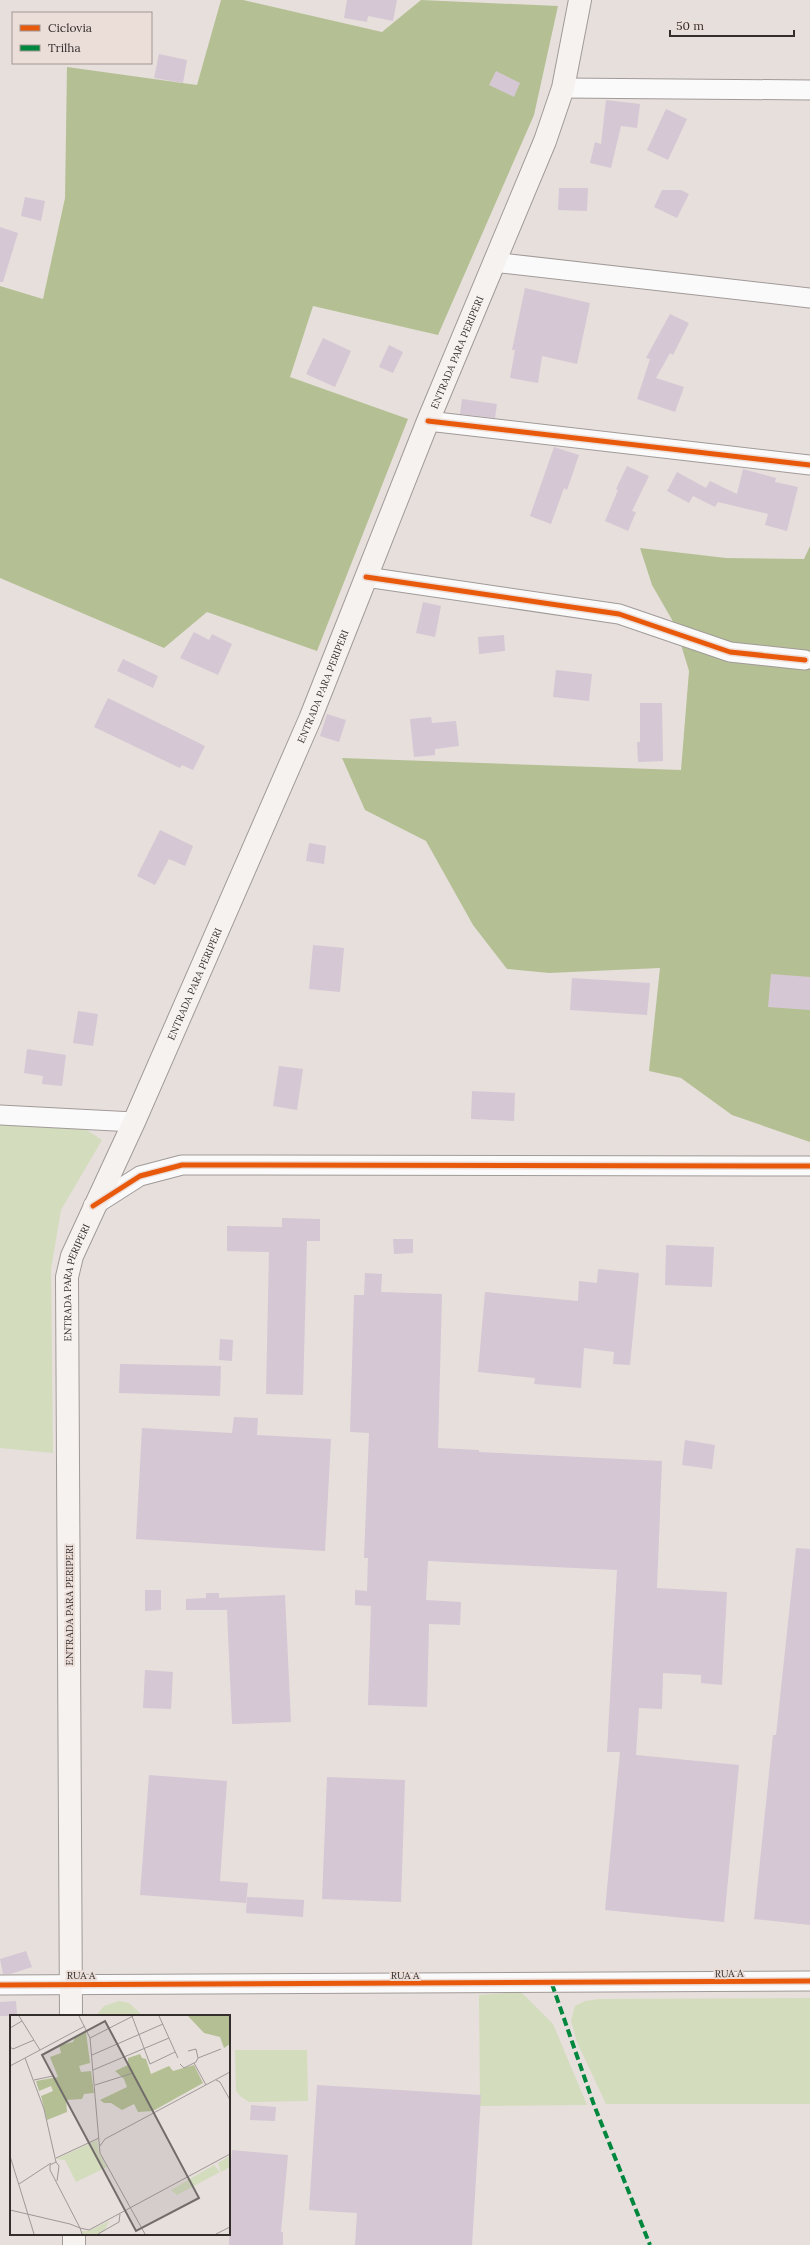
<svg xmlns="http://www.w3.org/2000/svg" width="810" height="2245" font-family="Lora,serif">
  <rect width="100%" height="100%" fill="#e7dfdc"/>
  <!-- green -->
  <g fill="#d3dcbd">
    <polygon points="0,1124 85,1129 102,1140 61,1210 51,1269 53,1453 0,1448"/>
    <polygon points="521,1992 553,2024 587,2105 480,2106 479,1995"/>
    <polygon points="810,1998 810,2104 606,2104 577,2042 571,2021 575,2006 585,2001 599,1999"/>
    <polygon points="119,2001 129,2003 143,2016 96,2016 104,2006"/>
    <polygon points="235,2050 307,2050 308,2101 249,2102 240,2096 236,2091"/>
  </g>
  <!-- forest -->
  <g fill="#b4c093">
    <polygon points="221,0 243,0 382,32 421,0 558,6 534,115 438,335 313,306 290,377 408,419 317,651 207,612 164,648 0,578 0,286 43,299 65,198 67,67 197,85"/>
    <polygon points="810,546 810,1142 732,1115 681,1078 649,1071 660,968 549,973 507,969 473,925 426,841 365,810 342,758 681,770 689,671 675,625 652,585 640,548 726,558 804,559"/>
  </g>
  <!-- building -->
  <g fill="#d5c7d4">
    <polygon points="347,0 397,0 393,21 368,16 367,22 344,18"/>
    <polygon points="159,54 187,60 183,83 154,78"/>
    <polygon points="496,71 520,83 514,97 489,85"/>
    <polygon points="606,100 640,104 637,128 621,126 611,168 590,163 595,142 601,144"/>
    <polygon points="666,109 687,119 668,160 647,150"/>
    <polygon points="559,188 588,188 587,211 558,210"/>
    <polygon points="662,190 681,190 689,194 677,218 654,207"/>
    <polygon points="25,197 45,201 41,221 21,216"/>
    <polygon points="0,227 18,233 3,282 0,282"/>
    <polygon points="525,288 590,303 577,364 542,356 538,383 510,378 515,350 512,350"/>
    <polygon points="670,314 689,323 673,355 670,353 656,378 684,387 675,412 637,399 650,359 646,358"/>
    <polygon points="323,338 351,351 335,387 306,374"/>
    <polygon points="389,345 403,352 393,373 379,367"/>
    <polygon points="462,399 497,404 495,418 460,414"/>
    <polygon points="554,447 579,455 567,490 564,488 551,524 530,516"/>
    <polygon points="627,466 649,476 632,511 636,512 628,531 605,521 618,490 616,489"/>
    <polygon points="743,469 776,478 775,482 798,487 787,531 765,525 768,514 718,502 715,507 693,496 689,503 667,491 677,472 706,488 710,481 737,494"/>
    <polygon points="423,602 441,606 435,637 416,633"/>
    <polygon points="194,632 209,640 212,634 232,644 218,675 180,658"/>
    <polygon points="504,635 505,651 479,654 478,637"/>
    <polygon points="123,659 158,676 153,688 117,671"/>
    <polygon points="556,670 592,674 589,701 553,697"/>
    <polygon points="108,698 205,746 193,770 182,765 180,768 94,727"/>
    <polygon points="640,703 662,703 663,761 638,762 637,742 640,742"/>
    <polygon points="327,714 346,720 339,742 320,736"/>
    <polygon points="431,717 432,723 456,721 459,746 435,749 435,755 414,757 410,719"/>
    <polygon points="160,830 193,846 185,866 169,859 155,885 137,876"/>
    <polygon points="309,843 326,846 324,864 306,861"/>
    <polygon points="313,945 344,948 340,992 309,989"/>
    <polygon points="771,974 810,977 810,1010 768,1007"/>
    <polygon points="572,978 650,983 647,1015 570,1010"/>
    <polygon points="78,1011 98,1014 93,1046 73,1043"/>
    <polygon points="27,1049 66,1055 62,1086 42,1084 43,1076 24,1073"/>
    <polygon points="279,1066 303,1069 297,1110 273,1106"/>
    <polygon points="472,1091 515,1093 514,1121 471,1119"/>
    <polygon points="282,1218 320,1219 320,1241 307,1241 303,1395 266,1394 269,1252 227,1251 227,1226 282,1227"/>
    <polygon points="393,1239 413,1239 413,1253 394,1254"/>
    <polygon points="666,1245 714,1247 712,1287 665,1285"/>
    <polygon points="598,1269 639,1273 630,1365 613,1364 614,1352 584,1348 581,1388 534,1384 535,1378 478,1372 485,1292 578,1301 579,1281 597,1283"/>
    <polygon points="365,1273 382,1274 381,1292 442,1294 438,1448 479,1450 479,1452 662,1461 657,1588 727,1592 722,1685 701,1683 701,1675 663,1673 662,1709 639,1708 636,1755 739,1765 724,1922 605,1910 620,1752 607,1752 617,1570 428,1561 426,1600 461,1602 460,1625 429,1624 427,1707 368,1705 371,1606 355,1605 355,1590 367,1591 368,1558 364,1558 369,1433 350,1432 354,1295 364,1295"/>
    <polygon points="220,1339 233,1340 232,1361 219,1360"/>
    <polygon points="120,1364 221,1366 220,1396 119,1393"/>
    <polygon points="234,1417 258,1418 257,1435 331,1439 325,1551 136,1539 142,1428 232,1433"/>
    <polygon points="685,1440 715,1445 712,1469 682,1465"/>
    <polygon points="796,1548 810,1549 810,1925 754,1919 773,1735 776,1735"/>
    <polygon points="145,1590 161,1590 161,1610 145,1611"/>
    <polygon points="206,1593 219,1593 219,1598 285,1595 291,1722 232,1724 227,1610 186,1610 186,1599 206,1598"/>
    <polygon points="145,1670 173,1672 171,1709 143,1708"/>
    <polygon points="149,1775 227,1781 220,1881 248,1883 246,1903 140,1895"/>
    <polygon points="327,1777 405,1780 401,1902 322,1899"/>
    <polygon points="247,1897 304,1900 303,1917 246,1913"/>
    <polygon points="26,1951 32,1967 10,1974 3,1974 0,1959"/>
    <polygon points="16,2001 17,2016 0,2016 0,2002"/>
    <polygon points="317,2085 481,2095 472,2245 355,2245 357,2213 309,2210"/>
    <polygon points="251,2105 276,2107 275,2121 250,2120"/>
    <polygon points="232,2150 288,2155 281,2232 283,2232 283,2245 229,2245 229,2188"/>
  </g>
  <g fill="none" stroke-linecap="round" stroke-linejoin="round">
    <defs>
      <g id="minor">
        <polyline points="563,88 810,90"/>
        <polyline points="493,262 810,298"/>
        <polyline points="428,421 810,465"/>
        <polyline points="366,577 619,614 730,652 805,660"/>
        <polyline points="0,1115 134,1122"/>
        <polyline points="93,1206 140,1176 182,1165 810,1166"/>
        <polyline points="0,1985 810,1981"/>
      </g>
      <g id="secondary">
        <path id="s1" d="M71 2016 67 1277 72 1256 134 1122 310 719 428 421 545 141 563 88 580 0"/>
        <polyline points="74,2234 74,2245"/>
      </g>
    </defs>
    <!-- minor casing -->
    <use href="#minor" stroke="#a09a98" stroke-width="21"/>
    <!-- secondary casing -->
    <use href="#secondary" stroke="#a09a98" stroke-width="24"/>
    <!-- minor -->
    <use href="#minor" stroke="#fbfafa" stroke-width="19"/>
    <!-- secondary -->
    <use href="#secondary" stroke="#f6f2f0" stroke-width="22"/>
    <!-- quiet -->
    <polyline stroke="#00873e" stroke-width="4" stroke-dasharray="8 4" stroke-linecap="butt" points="552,1984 594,2105 650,2245"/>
    <defs>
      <g id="cycleway">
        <polyline points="428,421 810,465"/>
        <polyline points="366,577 619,614 730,652 805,660"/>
        <polyline points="93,1206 140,1176 182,1165 810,1166"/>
        <polyline points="0,1985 810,1981"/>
      </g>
    </defs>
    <!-- cycleway casing -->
    <use href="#cycleway" stroke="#ebddd8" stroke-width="8"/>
    <!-- cycleway -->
    <use href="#cycleway" stroke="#e8590c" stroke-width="5"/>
  </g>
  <g text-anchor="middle" stroke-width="4" stroke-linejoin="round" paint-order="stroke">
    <!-- street labels -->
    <g font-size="10" fill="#332e2c" stroke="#ebddd8">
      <text dy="4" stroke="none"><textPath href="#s1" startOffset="1743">ENTRADA PARA PERIPERI</textPath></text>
      <text dy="4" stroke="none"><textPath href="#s1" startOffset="1383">ENTRADA PARA PERIPERI</textPath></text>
      <text dy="4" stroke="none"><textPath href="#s1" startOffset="1059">ENTRADA PARA PERIPERI</textPath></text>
      <text dy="4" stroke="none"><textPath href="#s1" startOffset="735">ENTRADA PARA PERIPERI</textPath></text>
      <text transform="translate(69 1605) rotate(-90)" y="4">ENTRADA PARA PERIPERI</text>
      <text transform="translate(729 1973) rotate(-1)" y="4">RUA A</text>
      <text x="81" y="1979">RUA A</text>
      <text x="405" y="1979">RUA A</text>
    </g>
  </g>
  <!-- overview -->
  <g transform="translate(10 2015)">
    <rect width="220" height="220" fill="#e7dfdc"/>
    <path d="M87 125 89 138 97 152 66 167 55 145 46 144ZM220 141V152L211 157 208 148ZM204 150 210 157 167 180 161 175ZM99 206 95 215 87 219H72V216H78Z" fill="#d3dcbd"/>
    <path d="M178 1H220V29L214 33 210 22 194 18ZM76 17 80 48 69 51 71 57 81 56 84 78 74 79 72 84 56 85 57 97 37 105 31 81 43 76 41 71 29 76 26 66 48 62 40 42 51 38 49 30 63 27 65 22ZM130 39 132 43 136 44 141 59 159 51 163 56 184 50 193 68 143 96 128 97 124 89 112 95 101 88H94L90 85 117 72 114 64 105 56 118 50V43Z" fill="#b4c093"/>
    <path fill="none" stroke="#9f9896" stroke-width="1" d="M9 1 30 35M69 1 80 23 90 138 135 219M122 1 140 49 165 37M149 1 168 43M0 13 12 6M80 23 123 1M0 32 3 34 24 25M178 36 186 34 188 43M82 40 153 9M15 43 34 94 46 147M184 48 196 70M170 49 174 53 186 47 188 43 211 34M0 51 75 11M83 55 159 23M24 65 43 61M206 65 210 67 220 85M85 70 123 58M90 131 95 124 220 57M0 141 24 219M46 143 89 123M47 166 49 151 46 147 40 150V155L70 213 79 215 220 139M9 169 41 148M0 195 60 209 70 213 72 219M88 219 109 207 110 199M206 219 220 212"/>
    <path fill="#726c6a" fill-opacity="0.15" stroke="#726c6a" stroke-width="2" d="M95 6 189 183 126 216 32 40Z"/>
    <rect width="220" height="220" fill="none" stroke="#332e2c" stroke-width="2"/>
  </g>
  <!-- legend -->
  <rect x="12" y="12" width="140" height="52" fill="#ebddd8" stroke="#a19793"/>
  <rect x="20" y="25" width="20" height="6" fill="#e8590c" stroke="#a19793"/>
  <text x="48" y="32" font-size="12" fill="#332e2c">Ciclovia</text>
  <rect x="20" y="45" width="20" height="6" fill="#00873e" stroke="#a19793"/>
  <text x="48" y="52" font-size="12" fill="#332e2c">Trilha</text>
  <!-- scale -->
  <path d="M670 30v6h124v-6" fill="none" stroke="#332e2c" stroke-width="2"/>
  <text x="676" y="30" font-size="12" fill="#332e2c" stroke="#ebddd8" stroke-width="3" paint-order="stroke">50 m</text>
</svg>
